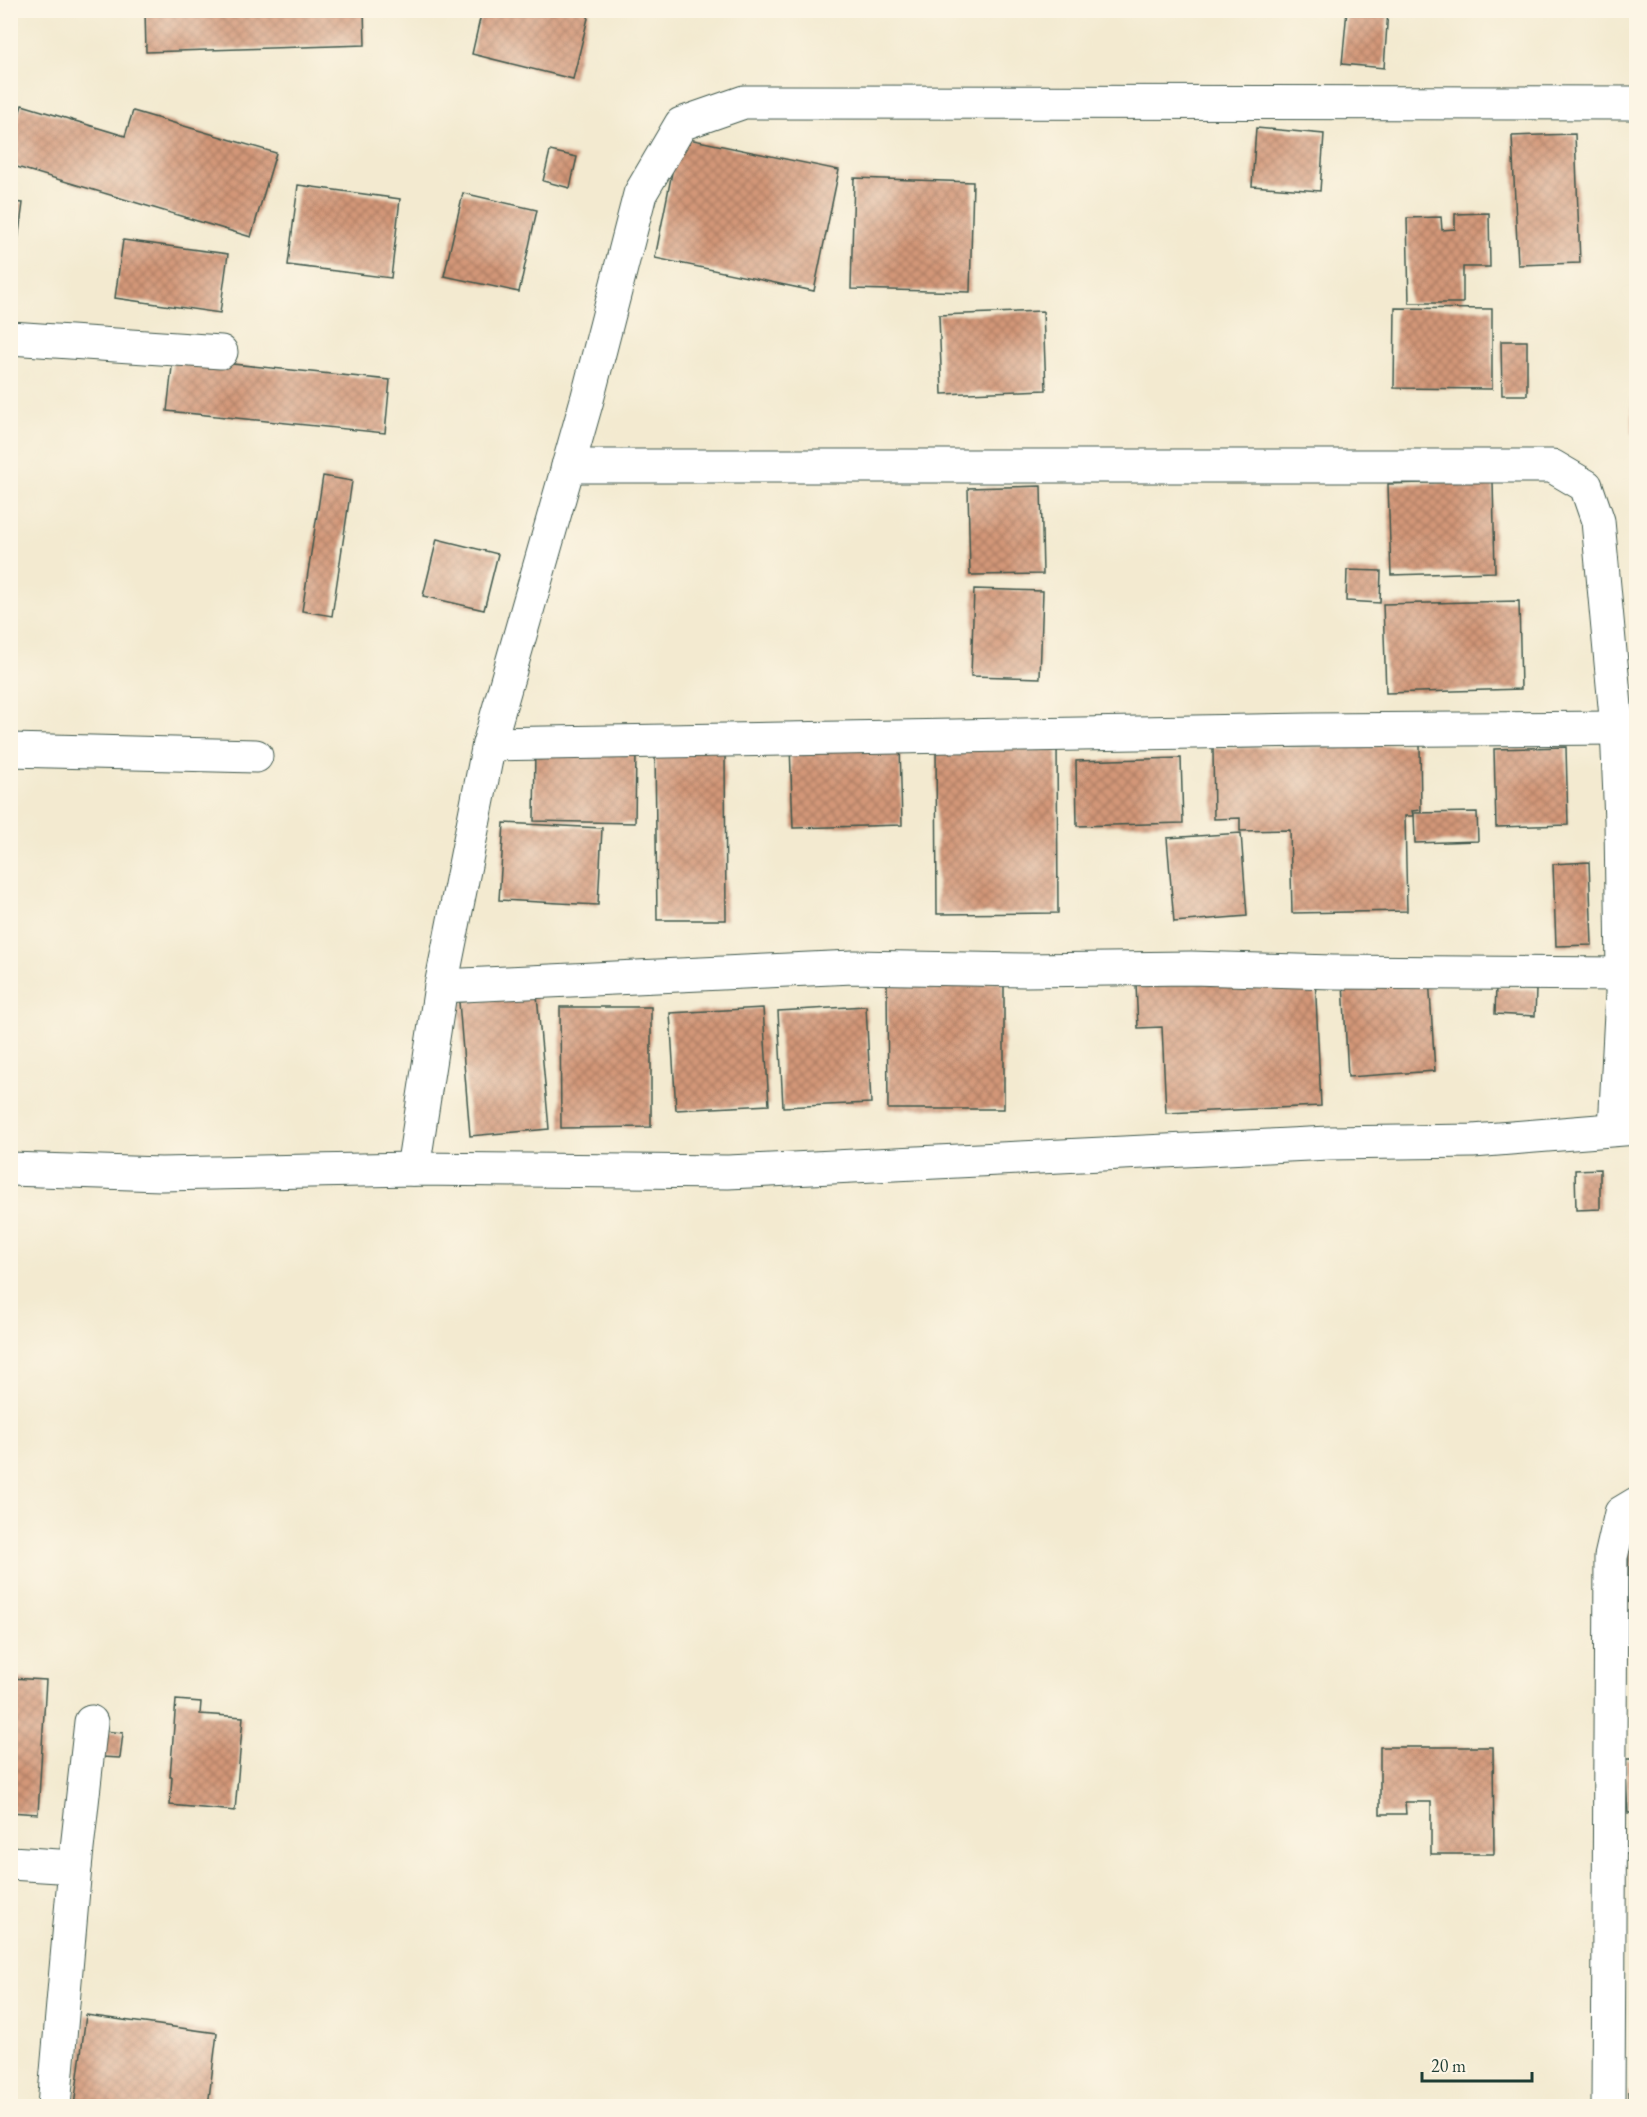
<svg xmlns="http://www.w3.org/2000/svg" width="1647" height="2117" font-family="'EB Garamond',serif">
  <defs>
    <pattern id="building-cross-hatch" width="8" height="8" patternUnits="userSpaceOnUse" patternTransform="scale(1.5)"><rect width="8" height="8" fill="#d39778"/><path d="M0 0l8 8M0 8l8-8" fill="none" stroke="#ab7c63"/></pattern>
  </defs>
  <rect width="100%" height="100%" fill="#fcf5e5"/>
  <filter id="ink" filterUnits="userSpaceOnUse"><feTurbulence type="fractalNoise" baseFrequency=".0167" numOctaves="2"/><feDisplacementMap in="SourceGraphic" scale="12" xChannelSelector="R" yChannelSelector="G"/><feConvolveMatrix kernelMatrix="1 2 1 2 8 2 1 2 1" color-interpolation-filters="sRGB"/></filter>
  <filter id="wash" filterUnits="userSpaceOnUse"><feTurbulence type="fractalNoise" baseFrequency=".008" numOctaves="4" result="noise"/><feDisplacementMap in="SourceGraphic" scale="24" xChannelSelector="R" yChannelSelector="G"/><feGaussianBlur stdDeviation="1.35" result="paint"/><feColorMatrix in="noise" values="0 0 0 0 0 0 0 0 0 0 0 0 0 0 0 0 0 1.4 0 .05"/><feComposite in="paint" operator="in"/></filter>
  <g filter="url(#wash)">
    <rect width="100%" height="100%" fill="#f3ead0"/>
    <g id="blocks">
      <!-- building -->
      <g fill="url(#building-cross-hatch)">
        <polygon points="145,10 364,10 365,45 146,52"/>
        <polygon points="482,10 590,10 573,79 472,54"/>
        <polygon points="1000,10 1016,10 1016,14"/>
        <polygon points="1347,10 1388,10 1384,68 1342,64"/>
        <polygon points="22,105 125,136 133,111 276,153 251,237 10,165 10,143"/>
        <polygon points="1256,128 1324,134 1320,191 1252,186"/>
        <polygon points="1575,134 1580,263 1518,265 1512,136"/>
        <polygon points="679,137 839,170 814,291 655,258"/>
        <polygon points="550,151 577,157 570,188 543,181"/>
        <polygon points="854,178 973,182 970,292 851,289"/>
        <polygon points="298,185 400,199 391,278 288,265"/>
        <polygon points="463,193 537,210 519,292 444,276"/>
        <polygon points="10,202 23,203 12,285 10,285"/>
        <polygon points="1489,213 1490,267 1463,267 1463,303 1409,303 1407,218 1441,217 1442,230 1455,229 1455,214"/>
        <polygon points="123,240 228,254 220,313 115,298"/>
        <polygon points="1395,308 1492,309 1492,389 1394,388"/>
        <polygon points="1043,311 1046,390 942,394 939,315"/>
        <polygon points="1633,318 1636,318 1636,434 1632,434"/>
        <polygon points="1501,341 1527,341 1527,395 1502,395"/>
        <polygon points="173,358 390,380 385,433 167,411"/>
        <polygon points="323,476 352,481 332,616 302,611"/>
        <polygon points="1493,481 1495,572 1391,575 1388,484"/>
        <polygon points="1041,486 1043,574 970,575 968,488"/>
        <polygon points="437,539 498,554 484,610 423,596"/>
        <polygon points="1347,570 1381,571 1380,603 1346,601"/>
        <polygon points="974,589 1043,591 1040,678 971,676"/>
        <polygon points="1519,601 1521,689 1386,693 1383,604"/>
        <polygon points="1057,739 1058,913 937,914 936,740"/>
        <polygon points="900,743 902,825 793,828 790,746"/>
        <polygon points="1420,745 1421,810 1412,811 1413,816 1405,816 1407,911 1292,913 1290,830 1240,831 1240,818 1214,819 1213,748"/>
        <polygon points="1566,747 1568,825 1496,827 1494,749"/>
        <polygon points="655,749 725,749 726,920 657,920"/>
        <polygon points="535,750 636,752 635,823 534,821"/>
        <polygon points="1181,758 1183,823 1077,826 1076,761"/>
        <polygon points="1477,812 1478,841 1415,843 1414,813"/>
        <polygon points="504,823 602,828 598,905 499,900"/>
        <polygon points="1241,833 1247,916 1174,922 1167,838"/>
        <polygon points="1589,862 1592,945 1556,946 1553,864"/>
        <polygon points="1315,976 1321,1106 1166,1113 1162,1027 1138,1028 1136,984"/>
        <polygon points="1429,977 1435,1071 1348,1077 1343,982"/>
        <polygon points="887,982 1004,982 1004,1109 888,1109"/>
        <polygon points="1496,988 1536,990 1535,1016 1495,1014"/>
        <polygon points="537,995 549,1129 470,1136 459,1002"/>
        <polygon points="866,1006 871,1103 783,1107 778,1011"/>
        <polygon points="560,1007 651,1007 651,1127 561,1128"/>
        <polygon points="763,1008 769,1105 676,1110 670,1013"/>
        <polygon points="1600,1169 1600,1209 1576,1210 1575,1170"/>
        <polygon points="1629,1520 1636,1520 1636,1603 1628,1602"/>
        <polygon points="10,1678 46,1680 38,1814 10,1812"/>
        <polygon points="176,1700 201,1702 200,1714 243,1717 235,1811 170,1805 172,1777 170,1777"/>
        <polygon points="104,1731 123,1733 120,1758 102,1757"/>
        <polygon points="1380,1747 1493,1747 1494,1854 1431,1854 1431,1802 1405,1802 1406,1814 1380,1814"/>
        <polygon points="1625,1759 1636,1759 1636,1813 1628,1813"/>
        <polygon points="86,2015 217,2033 208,2106 74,2106"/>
        <polygon points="1628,2092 1636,2092 1636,2106 1629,2106"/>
      </g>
    </g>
  </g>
  <g filter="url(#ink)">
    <use href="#blocks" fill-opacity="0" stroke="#3f574b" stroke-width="1.5"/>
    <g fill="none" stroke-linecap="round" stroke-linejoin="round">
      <defs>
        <g id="street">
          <polyline points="10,338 221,352"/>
          <polyline points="568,466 1552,466 1586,486 1598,521 1617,728 1621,821 1623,974 1615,1129"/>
          <polyline points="489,744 1311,730 1617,728"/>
          <polyline points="10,750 256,756"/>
          <polyline points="441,986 853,967 1026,970 1191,968 1333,972 1623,974"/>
          <polyline points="10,1169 161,1174 413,1169 728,1172 1329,1143 1473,1141 1636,1128"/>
          <polyline points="413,1169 441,986 489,744 587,400 640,194 681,124 744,102 1636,103"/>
          <polyline points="10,1863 75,1867"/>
          <polyline points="54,2106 75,1867 91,1722"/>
          <polyline points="1608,2106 1611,1557 1621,1513 1636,1504"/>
        </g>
      </defs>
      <!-- street casing -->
      <use href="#street" stroke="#3f574b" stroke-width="35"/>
      <!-- street -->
      <use href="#street" stroke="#fff" stroke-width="33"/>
    </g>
  </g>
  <!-- margin -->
  <rect width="1647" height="2117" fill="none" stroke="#fcf5e5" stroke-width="36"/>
  <!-- scale -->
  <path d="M1422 2072v9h110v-9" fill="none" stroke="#1f3d34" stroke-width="3"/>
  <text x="1431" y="2072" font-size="18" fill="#1f3d34" stroke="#fcf5e5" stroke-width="4.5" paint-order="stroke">20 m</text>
</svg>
